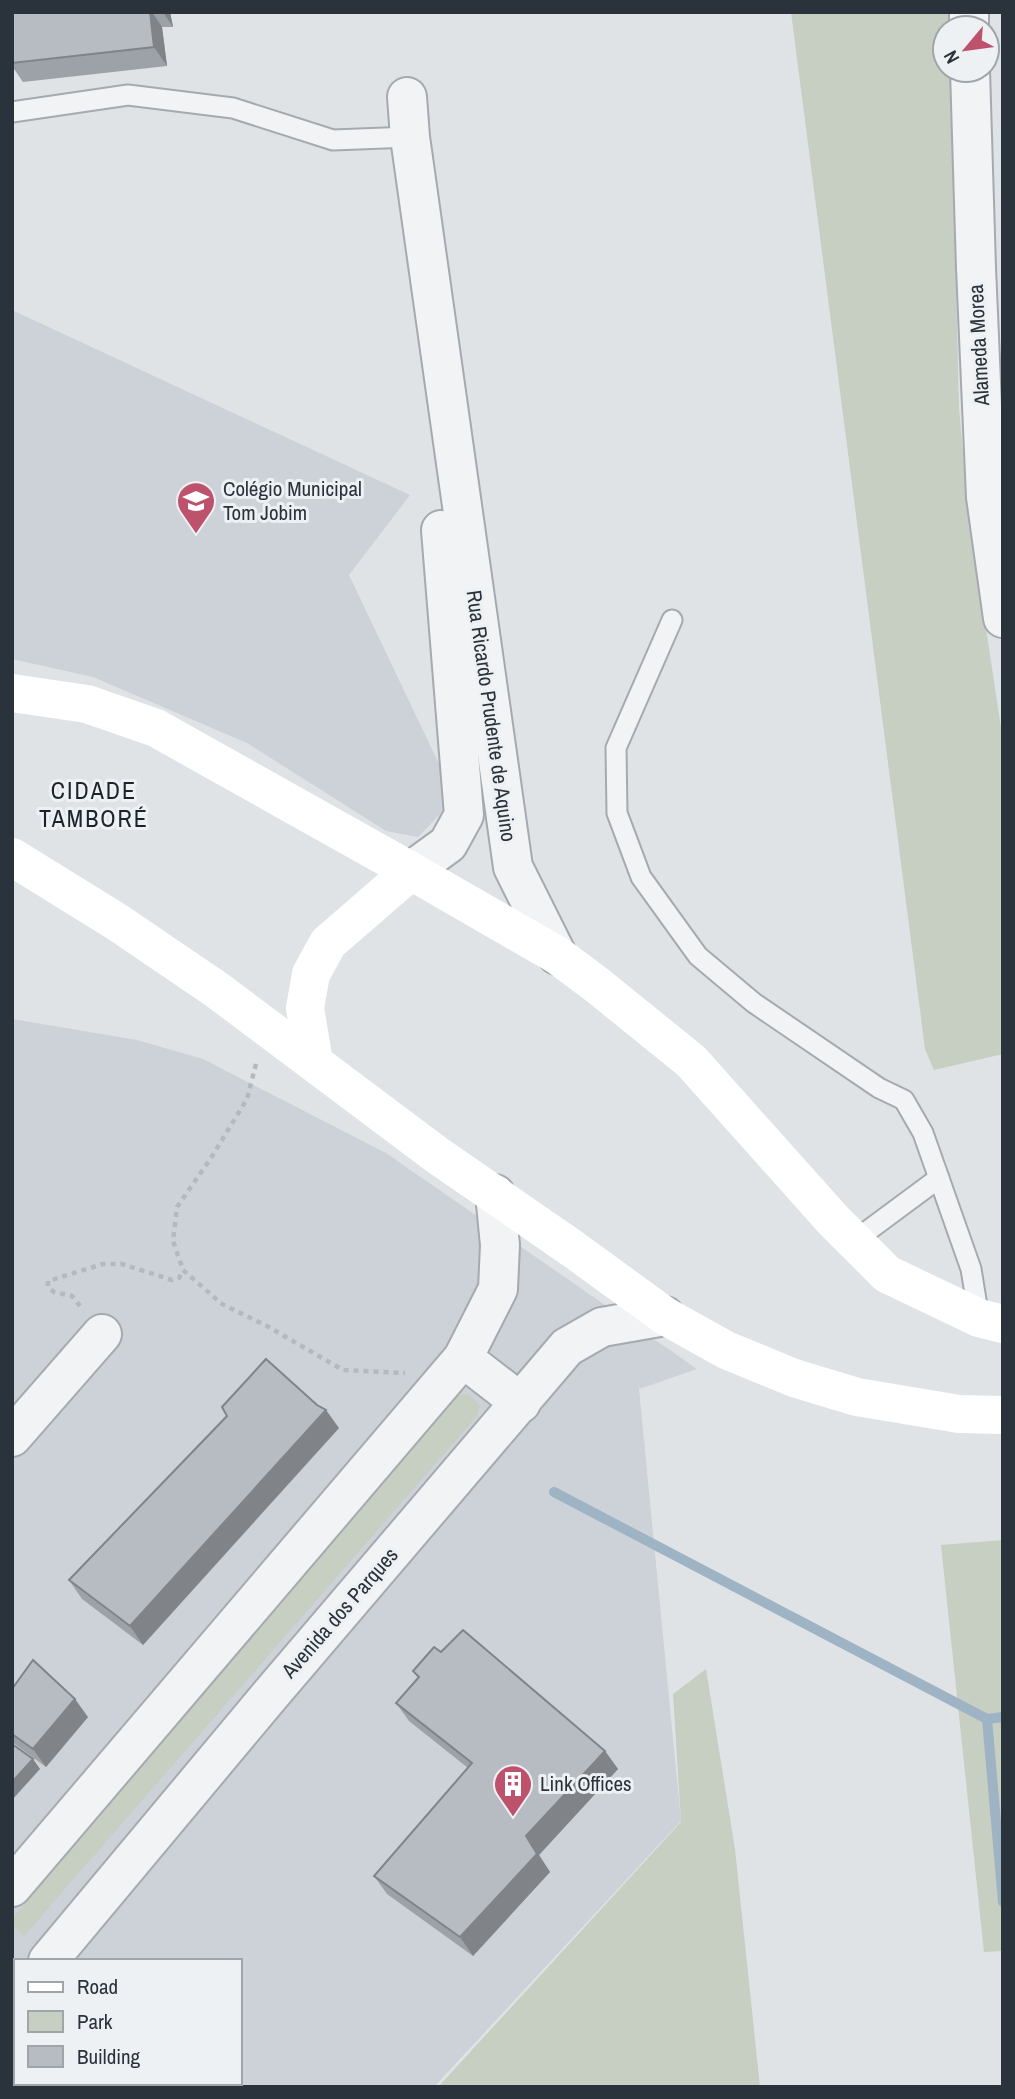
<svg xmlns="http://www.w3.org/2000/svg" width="1015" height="2099" font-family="'Archivo Narrow',sans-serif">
  <rect width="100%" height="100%" fill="#dfe3e6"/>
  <!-- built -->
  <g fill="#cdd2d8" fill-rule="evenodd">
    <polygon points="12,310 410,495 349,575 440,766 443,811 418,837 386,831 247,743 93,677 12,659"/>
    <path d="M12 1019 137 1040 203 1059 386 1153 697 1369 639 1389 681 1821 434 2087H12ZM16 1961H240V2083H16Z"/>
  </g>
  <!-- green -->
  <g fill="#c6cfc1">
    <polygon points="791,12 950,12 950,28 945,28 945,70 951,70 959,408 968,509 1003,741 1003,1054 934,1070 925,1049"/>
    <polygon points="469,1394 480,1406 477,1416 24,1936 12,1925 12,1919 457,1395"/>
    <polygon points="1003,1540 1003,1951 984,1952 941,1545"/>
    <polygon points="706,1669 735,1849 760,2087 438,2087 681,1822 673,1694"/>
  </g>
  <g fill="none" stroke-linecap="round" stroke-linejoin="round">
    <!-- stream -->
    <g stroke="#9eb3c3" stroke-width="10">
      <polyline points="554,1492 987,1719 1003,1717"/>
      <polyline points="987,1719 1003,1902"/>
    </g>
    <defs>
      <g id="service">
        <polyline points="12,112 128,95 233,108 333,140 410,137"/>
        <polyline points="672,620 616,748 617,813 641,877 698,956 754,1003 879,1088 904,1100 923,1133 971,1269 979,1318"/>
        <polyline points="854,1241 939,1178"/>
      </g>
      <g id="minor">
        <polyline points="969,12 969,28"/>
        <polyline points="970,70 976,268 986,497 1003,618"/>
        <polyline points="407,97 410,137 513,867 557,955"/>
        <polyline points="411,871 448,844 464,815 441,530"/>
        <polyline points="463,1358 521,1403"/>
        <polyline points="12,1437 102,1334"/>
        <polyline points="12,1887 463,1358 498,1289 500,1245 495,1194"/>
        <polyline points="48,1961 271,1694 567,1347 602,1327 665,1316"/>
        <polyline points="12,2004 16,2000"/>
      </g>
    </defs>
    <!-- service casing -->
    <use href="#service" stroke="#a5aab0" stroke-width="23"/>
    <!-- minor casing -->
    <use href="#minor" stroke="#a5aab0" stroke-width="42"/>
    <!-- path -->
    <g stroke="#b5b9be" stroke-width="4.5" stroke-dasharray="5 5" stroke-linecap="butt">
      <polyline points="256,1064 247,1099 211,1158 177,1207 173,1241 183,1270 222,1304 267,1326 343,1370 405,1373"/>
      <polyline points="80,1306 72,1296 54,1292 48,1287 48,1281 103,1264 122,1264 172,1280 179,1278 183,1270"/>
    </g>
    <!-- service -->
    <use href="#service" stroke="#f1f3f5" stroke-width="19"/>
    <!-- minor -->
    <use href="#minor" stroke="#f1f3f5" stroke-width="38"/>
    <!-- secondary -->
    <g stroke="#fff" stroke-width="38">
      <polyline points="12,693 87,704 156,728 411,871 557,955 597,985 691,1061 834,1221 887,1274 979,1318 1003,1324"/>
      <polyline points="12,857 117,922 217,990 437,1155 573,1249 665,1316 726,1350 794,1378 857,1397 959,1414 1003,1415"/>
      <polyline points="314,1062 305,1008 311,974 328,943 411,871"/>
    </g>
  </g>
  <!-- wall -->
  <g fill="#9da2a8">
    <polygon points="12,12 170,12 173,27 162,27 167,66 23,82 12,66"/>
    <polygon points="339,1428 143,1645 82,1599 69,1580"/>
    <polygon points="441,1652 605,1751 618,1769 539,1855 550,1872 473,1956 387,1894 374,1876 468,1768 409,1721 396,1703 418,1678 413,1671"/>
    <polygon points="12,1689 88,1717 46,1767 12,1742"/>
  </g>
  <!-- shaded-wall -->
  <g fill="#808488">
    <polygon points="150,12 152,12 162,27 167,66 154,47"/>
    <polygon points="163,12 170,12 173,27"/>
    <polygon points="326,1410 339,1428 143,1645 130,1626"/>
    <polygon points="75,1699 88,1717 46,1767 33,1749"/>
    <polygon points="605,1751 618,1769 539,1855 550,1872 473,1956 460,1937 526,1836"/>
    <polygon points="33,1759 40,1769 12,1800 12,1782"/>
  </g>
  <!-- building -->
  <g fill="#b7bcc3" stroke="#808488" stroke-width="2">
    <polygon points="12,12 150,12 154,47 12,63"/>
    <polygon points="266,1359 317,1405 326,1410 130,1626 69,1580 227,1416 222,1407"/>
    <polygon points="463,1630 605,1751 526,1836 537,1854 460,1937 374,1876 472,1763 396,1703 419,1677 413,1671 434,1647 441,1652"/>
    <polygon points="33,1660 75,1699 33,1749 12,1734 12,1689"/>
    <polygon points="12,1744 33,1759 12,1782"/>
  </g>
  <!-- icons -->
  <defs>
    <symbol id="school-pin" viewBox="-11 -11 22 30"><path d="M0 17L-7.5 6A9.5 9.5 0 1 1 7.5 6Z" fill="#be516c" stroke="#eef1f4"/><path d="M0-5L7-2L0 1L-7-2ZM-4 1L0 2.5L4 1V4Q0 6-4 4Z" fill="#fff"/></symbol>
    <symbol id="building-pin" viewBox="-11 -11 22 30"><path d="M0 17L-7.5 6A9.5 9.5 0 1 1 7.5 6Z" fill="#be516c" stroke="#eef1f4"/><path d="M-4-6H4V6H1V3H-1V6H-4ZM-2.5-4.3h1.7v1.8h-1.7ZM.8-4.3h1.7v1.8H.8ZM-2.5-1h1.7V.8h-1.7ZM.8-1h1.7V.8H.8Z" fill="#fff"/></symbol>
  </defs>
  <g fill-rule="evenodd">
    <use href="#school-pin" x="174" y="479" width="44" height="60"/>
    <use href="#building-pin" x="491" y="1762" width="44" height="60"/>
  </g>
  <g text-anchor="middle" stroke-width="6" stroke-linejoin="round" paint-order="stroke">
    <!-- street labels -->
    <g font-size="21" fill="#2a323c" stroke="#eef1f4">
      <text transform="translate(979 345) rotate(-93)" y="7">Alameda Morea</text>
      <text transform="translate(491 716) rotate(82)" y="7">Rua Ricardo Prudente de Aquino</text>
      <text transform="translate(340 1613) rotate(-49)" y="7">Avenida dos Parques</text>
    </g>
    <!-- poi labels -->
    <g font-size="21" fill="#2a323c" stroke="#eef1f4" text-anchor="start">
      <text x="223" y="496">Colégio Municipal<tspan x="223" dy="24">Tom Jobim</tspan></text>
      <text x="540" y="1791">Link Offices</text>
    </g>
    <!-- quarter labels -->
    <g font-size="24" letter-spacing="2" fill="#1c232d" stroke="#eef1f4">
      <text x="94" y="799">CIDADE<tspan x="94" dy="28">TAMBORÉ</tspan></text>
    </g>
  </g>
  <!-- border -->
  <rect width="1015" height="2099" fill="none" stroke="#2a323c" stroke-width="28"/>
  <!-- legend -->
  <rect x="14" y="1959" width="228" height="126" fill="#eef1f4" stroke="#a0a5aa" stroke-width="2"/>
  <rect x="28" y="1982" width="35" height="10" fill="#ffffff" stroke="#a0a5aa" stroke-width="2"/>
  <text x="77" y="1994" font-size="21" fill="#2a323c">Road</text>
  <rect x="28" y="2011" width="35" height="21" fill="#c6cfc1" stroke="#a0a5aa" stroke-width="2"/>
  <text x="77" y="2029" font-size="21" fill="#2a323c">Park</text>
  <rect x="28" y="2046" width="35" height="21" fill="#b7bcc3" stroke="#a0a5aa" stroke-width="2"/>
  <text x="77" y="2064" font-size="21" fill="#2a323c">Building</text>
  <!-- north arrow -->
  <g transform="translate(966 49) rotate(241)"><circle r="33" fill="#eef1f4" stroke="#a0a5aa" stroke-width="2"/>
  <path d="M0-5L12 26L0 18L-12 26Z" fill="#be516c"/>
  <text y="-10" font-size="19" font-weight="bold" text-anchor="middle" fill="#2a323c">N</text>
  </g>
</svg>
